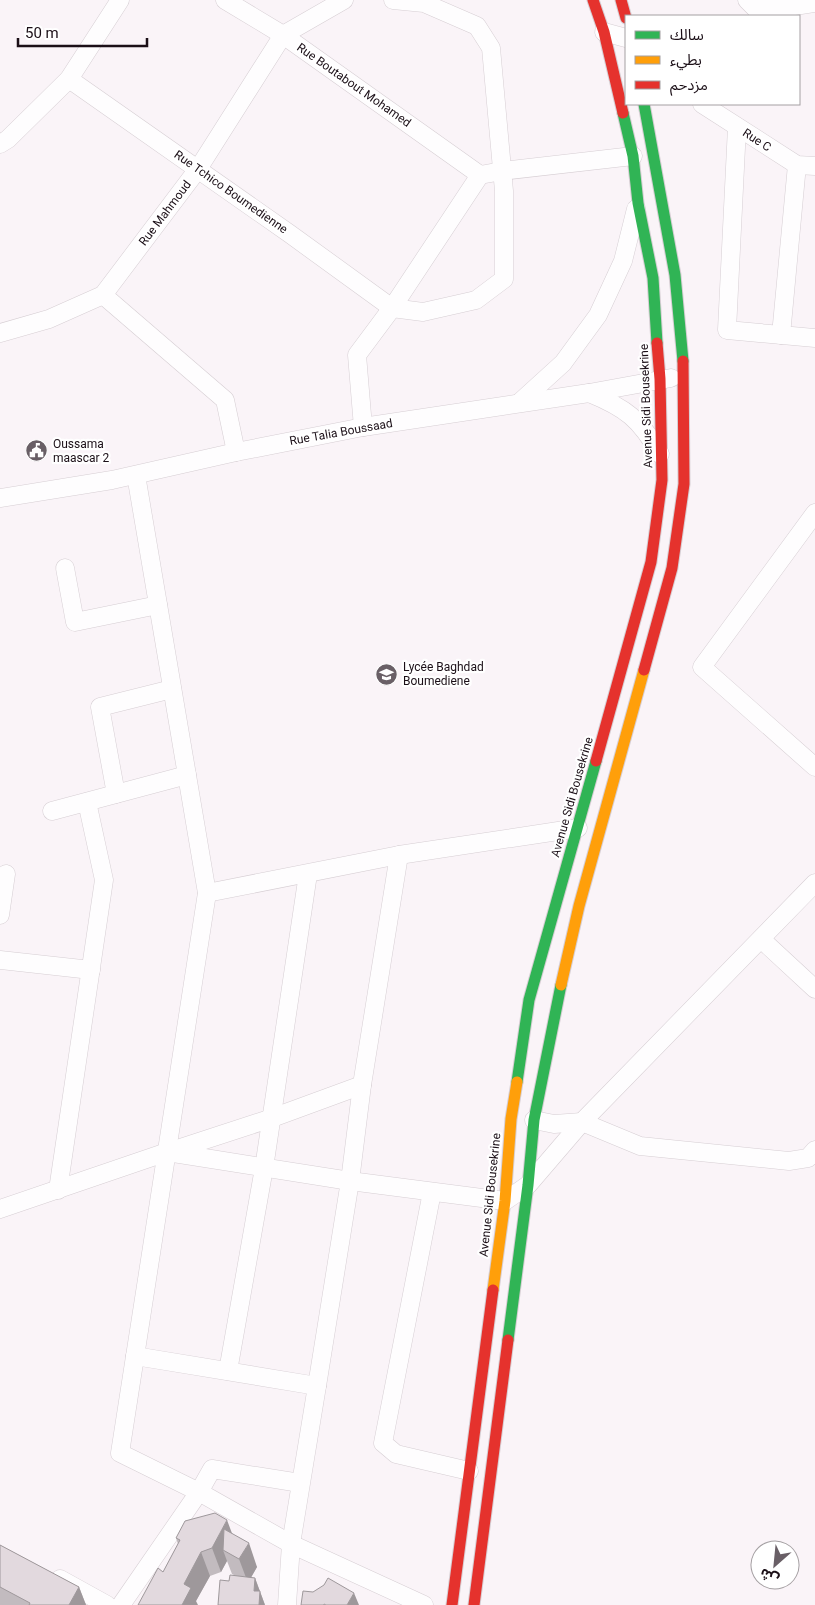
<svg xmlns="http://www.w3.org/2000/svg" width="815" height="1605" font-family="Roboto,'Noto Sans Arabic',sans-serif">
  <rect width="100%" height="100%" fill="#faf4f8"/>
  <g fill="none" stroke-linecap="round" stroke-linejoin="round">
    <defs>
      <g id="street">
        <polyline points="225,0 283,35 480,175"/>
        <polyline points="747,0 756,9 788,7 815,3"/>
        <polyline points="604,32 626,38"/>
        <polyline points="69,79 290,234 392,308 423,312 476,300 504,279 504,191 491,48 477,26 424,3 393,0"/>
        <polyline points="702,104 797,165 815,166"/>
        <polyline points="737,127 727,330 815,338"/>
        <polyline points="0,144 8,139 69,79 120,0"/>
        <polyline points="103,295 225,400 236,452"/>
        <polyline points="0,333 49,319 103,295 198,169 283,35 344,0"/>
        <polyline points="781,335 797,165"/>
        <path d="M589 393C626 408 640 419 660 454"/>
        <polyline points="519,403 563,363 598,315 623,261 636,209"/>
        <polyline points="363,427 357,355 392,308 480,175 502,171 633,156"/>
        <polyline points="136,475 207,893 120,1453 199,1492 291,1544 424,1605"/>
        <polyline points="0,498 112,480 236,452 363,427 589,393 671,378"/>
        <polyline points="815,513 702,667 815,767"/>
        <polyline points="65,568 75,622 158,605"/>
        <polyline points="116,794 100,707 172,689"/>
        <polyline points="52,811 187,775"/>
        <polyline points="207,893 399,855 578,828"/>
        <polyline points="0,915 6,874"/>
        <polyline points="761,939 815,989"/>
        <polyline points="0,960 91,970"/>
        <polyline points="534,1120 554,1124 582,1122 640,1146 789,1161 808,1158 815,1150"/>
        <polyline points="171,1151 272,1118 362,1085"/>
        <polyline points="58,1190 104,880 87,802"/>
        <polyline points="432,1192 383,1443 396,1454 469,1471"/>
        <polyline points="0,1209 167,1152 350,1181 505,1201 528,1185 582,1122 815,883"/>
        <polyline points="135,1356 317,1386"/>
        <polyline points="228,1371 264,1168 308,874"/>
        <polyline points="60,1579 107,1605"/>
        <polyline points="121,1605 199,1492 212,1469 300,1483"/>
        <polyline points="287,1605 291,1544 317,1386 350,1181 362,1085 399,855"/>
      </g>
      <g id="fast">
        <polyline points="644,104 675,275 683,361"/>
        <polyline points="623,113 633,156 638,203 653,278 657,343"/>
        <polyline points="517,1082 529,1000 596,761"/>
        <polyline points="508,1340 528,1185 534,1120 561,985"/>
      </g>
      <g id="slow">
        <polyline points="561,985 579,906 644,670"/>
        <polyline points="493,1290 505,1201 511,1119 517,1082"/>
      </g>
      <g id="jam">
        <polyline points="593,0 604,32 623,113"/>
        <polyline points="621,0 626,18"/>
        <polyline points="644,670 672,568 684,484 683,361"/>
        <polyline points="596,761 651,562 662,480 660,379 657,343"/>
        <polyline points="452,1605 493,1290"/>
        <polyline points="474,1605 508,1340"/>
      </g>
    </defs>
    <!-- street casing -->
    <use href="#street" stroke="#d6ced3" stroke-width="19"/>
    <!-- fast casing -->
    <use href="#fast" stroke="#d6ced3" stroke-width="13"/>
    <!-- slow casing -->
    <use href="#slow" stroke="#d6ced3" stroke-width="13"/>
    <!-- jam casing -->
    <use href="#jam" stroke="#d6ced3" stroke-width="13"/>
    <!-- street -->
    <use href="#street" stroke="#fefdfe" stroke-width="18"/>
    <!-- fast -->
    <use href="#fast" stroke="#30b455" stroke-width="11"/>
    <!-- slow -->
    <use href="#slow" stroke="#ff9f0a" stroke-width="11"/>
    <!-- jam -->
    <use href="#jam" stroke="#e5322d" stroke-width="11"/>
  </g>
  <!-- wall -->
  <g fill="#c2bbbf">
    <polygon points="232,1533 257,1567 251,1577 255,1578 265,1605 229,1581 236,1576 232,1574 227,1561 221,1572 210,1576 196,1601 163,1572 178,1544 176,1538"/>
    <polygon points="0,1545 79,1587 86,1605 0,1605"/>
  </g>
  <!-- shaded-wall -->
  <g fill="#9e989b">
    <polygon points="227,1520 236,1544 223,1550 227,1561 221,1572 212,1548"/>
    <polygon points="249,1543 257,1567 248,1583 239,1559"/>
    <polygon points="201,1552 210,1576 196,1601 198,1605 182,1605 184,1584"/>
    <polygon points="255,1578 265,1605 259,1605 254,1591"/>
    <polygon points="79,1587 86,1605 69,1605"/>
    <polygon points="354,1593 359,1605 347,1605"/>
  </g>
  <!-- building -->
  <g fill="#e2d9de" stroke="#9e989b">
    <polygon points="215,1513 227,1520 212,1548 201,1552 184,1584 191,1588 182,1605 138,1605 158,1568 163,1572 180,1540 176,1538 185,1521"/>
    <polygon points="224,1529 249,1543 239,1559 223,1550"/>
    <polygon points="0,1545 79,1587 69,1605 29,1605 30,1603 0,1587"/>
    <polygon points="230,1575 255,1578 254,1591 260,1591 259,1605 218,1605 220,1580 229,1581"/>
    <polygon points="328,1578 354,1593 347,1605 326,1605 324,1604 324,1605 301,1605 303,1591 313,1592 324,1585"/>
  </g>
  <!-- icons -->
  <defs>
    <symbol id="civic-disc" viewBox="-11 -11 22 22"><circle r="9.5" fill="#695f66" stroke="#fff"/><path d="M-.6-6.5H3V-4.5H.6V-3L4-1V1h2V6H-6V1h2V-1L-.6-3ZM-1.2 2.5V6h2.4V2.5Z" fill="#fff"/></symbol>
    <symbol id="school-disc" viewBox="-11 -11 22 22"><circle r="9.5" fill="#695f66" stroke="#fff"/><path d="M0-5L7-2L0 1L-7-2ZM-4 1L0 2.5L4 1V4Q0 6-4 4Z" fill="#fff"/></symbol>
  </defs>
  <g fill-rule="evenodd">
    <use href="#civic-disc" x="24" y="438" width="25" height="25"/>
    <use href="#school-disc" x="374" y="662" width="25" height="25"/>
  </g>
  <g text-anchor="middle" stroke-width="4.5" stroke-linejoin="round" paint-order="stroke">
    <!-- street labels -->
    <g font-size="12" fill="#1b0f17" stroke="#fff">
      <text transform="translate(354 85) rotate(35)" y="4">Rue Boutabout Mohamed</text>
      <text transform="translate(757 140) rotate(33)" y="4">Rue C</text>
      <text transform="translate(231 192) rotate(35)" y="4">Rue Tchico Boumedienne</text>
      <text transform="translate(165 213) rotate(-53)" y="4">Rue Mahmoud</text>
      <text transform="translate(646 406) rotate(-92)" y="4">Avenue Sidi Bousekrine</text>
      <text transform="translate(341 432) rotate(-10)" y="4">Rue Talia Boussaad</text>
      <text transform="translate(572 797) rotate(-74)" y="4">Avenue Sidi Bousekrine</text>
      <text transform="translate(490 1195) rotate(-84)" y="4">Avenue Sidi Bousekrine</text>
    </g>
    <!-- poi labels -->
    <g font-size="12" fill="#1b0f17" stroke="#fff" text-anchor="start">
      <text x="53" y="448">Oussama<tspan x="53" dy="14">maascar 2</tspan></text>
      <text x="403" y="671">Lycée Baghdad<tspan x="403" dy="14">Boumediene</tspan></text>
    </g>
  </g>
  <!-- legend -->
  <rect x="625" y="15" width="175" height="90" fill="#ffffff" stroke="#a49fa2"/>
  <rect x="635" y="31" width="25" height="8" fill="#30b455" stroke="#a49fa2"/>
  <text x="670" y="40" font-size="15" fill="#1b0f17">سالك</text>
  <rect x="635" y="56" width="25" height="8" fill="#ff9f0a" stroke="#a49fa2"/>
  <text x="670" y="65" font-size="15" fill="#1b0f17">بطيء</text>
  <rect x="635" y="81" width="25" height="8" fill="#e5322d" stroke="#a49fa2"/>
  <text x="670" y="90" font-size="15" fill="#1b0f17">مزدحم</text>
  <!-- north arrow -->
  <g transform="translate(775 1565) rotate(207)"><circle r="24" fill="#ffffff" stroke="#a49fa2"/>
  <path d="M0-4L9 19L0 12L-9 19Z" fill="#695f66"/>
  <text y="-8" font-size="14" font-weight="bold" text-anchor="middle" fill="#1b0f17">ش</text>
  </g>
  <!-- scale -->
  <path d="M18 38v8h129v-8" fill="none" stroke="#1b0f17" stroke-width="2.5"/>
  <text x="25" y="38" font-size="15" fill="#1b0f17" stroke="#ffffff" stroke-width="4" paint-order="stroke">50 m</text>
</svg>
